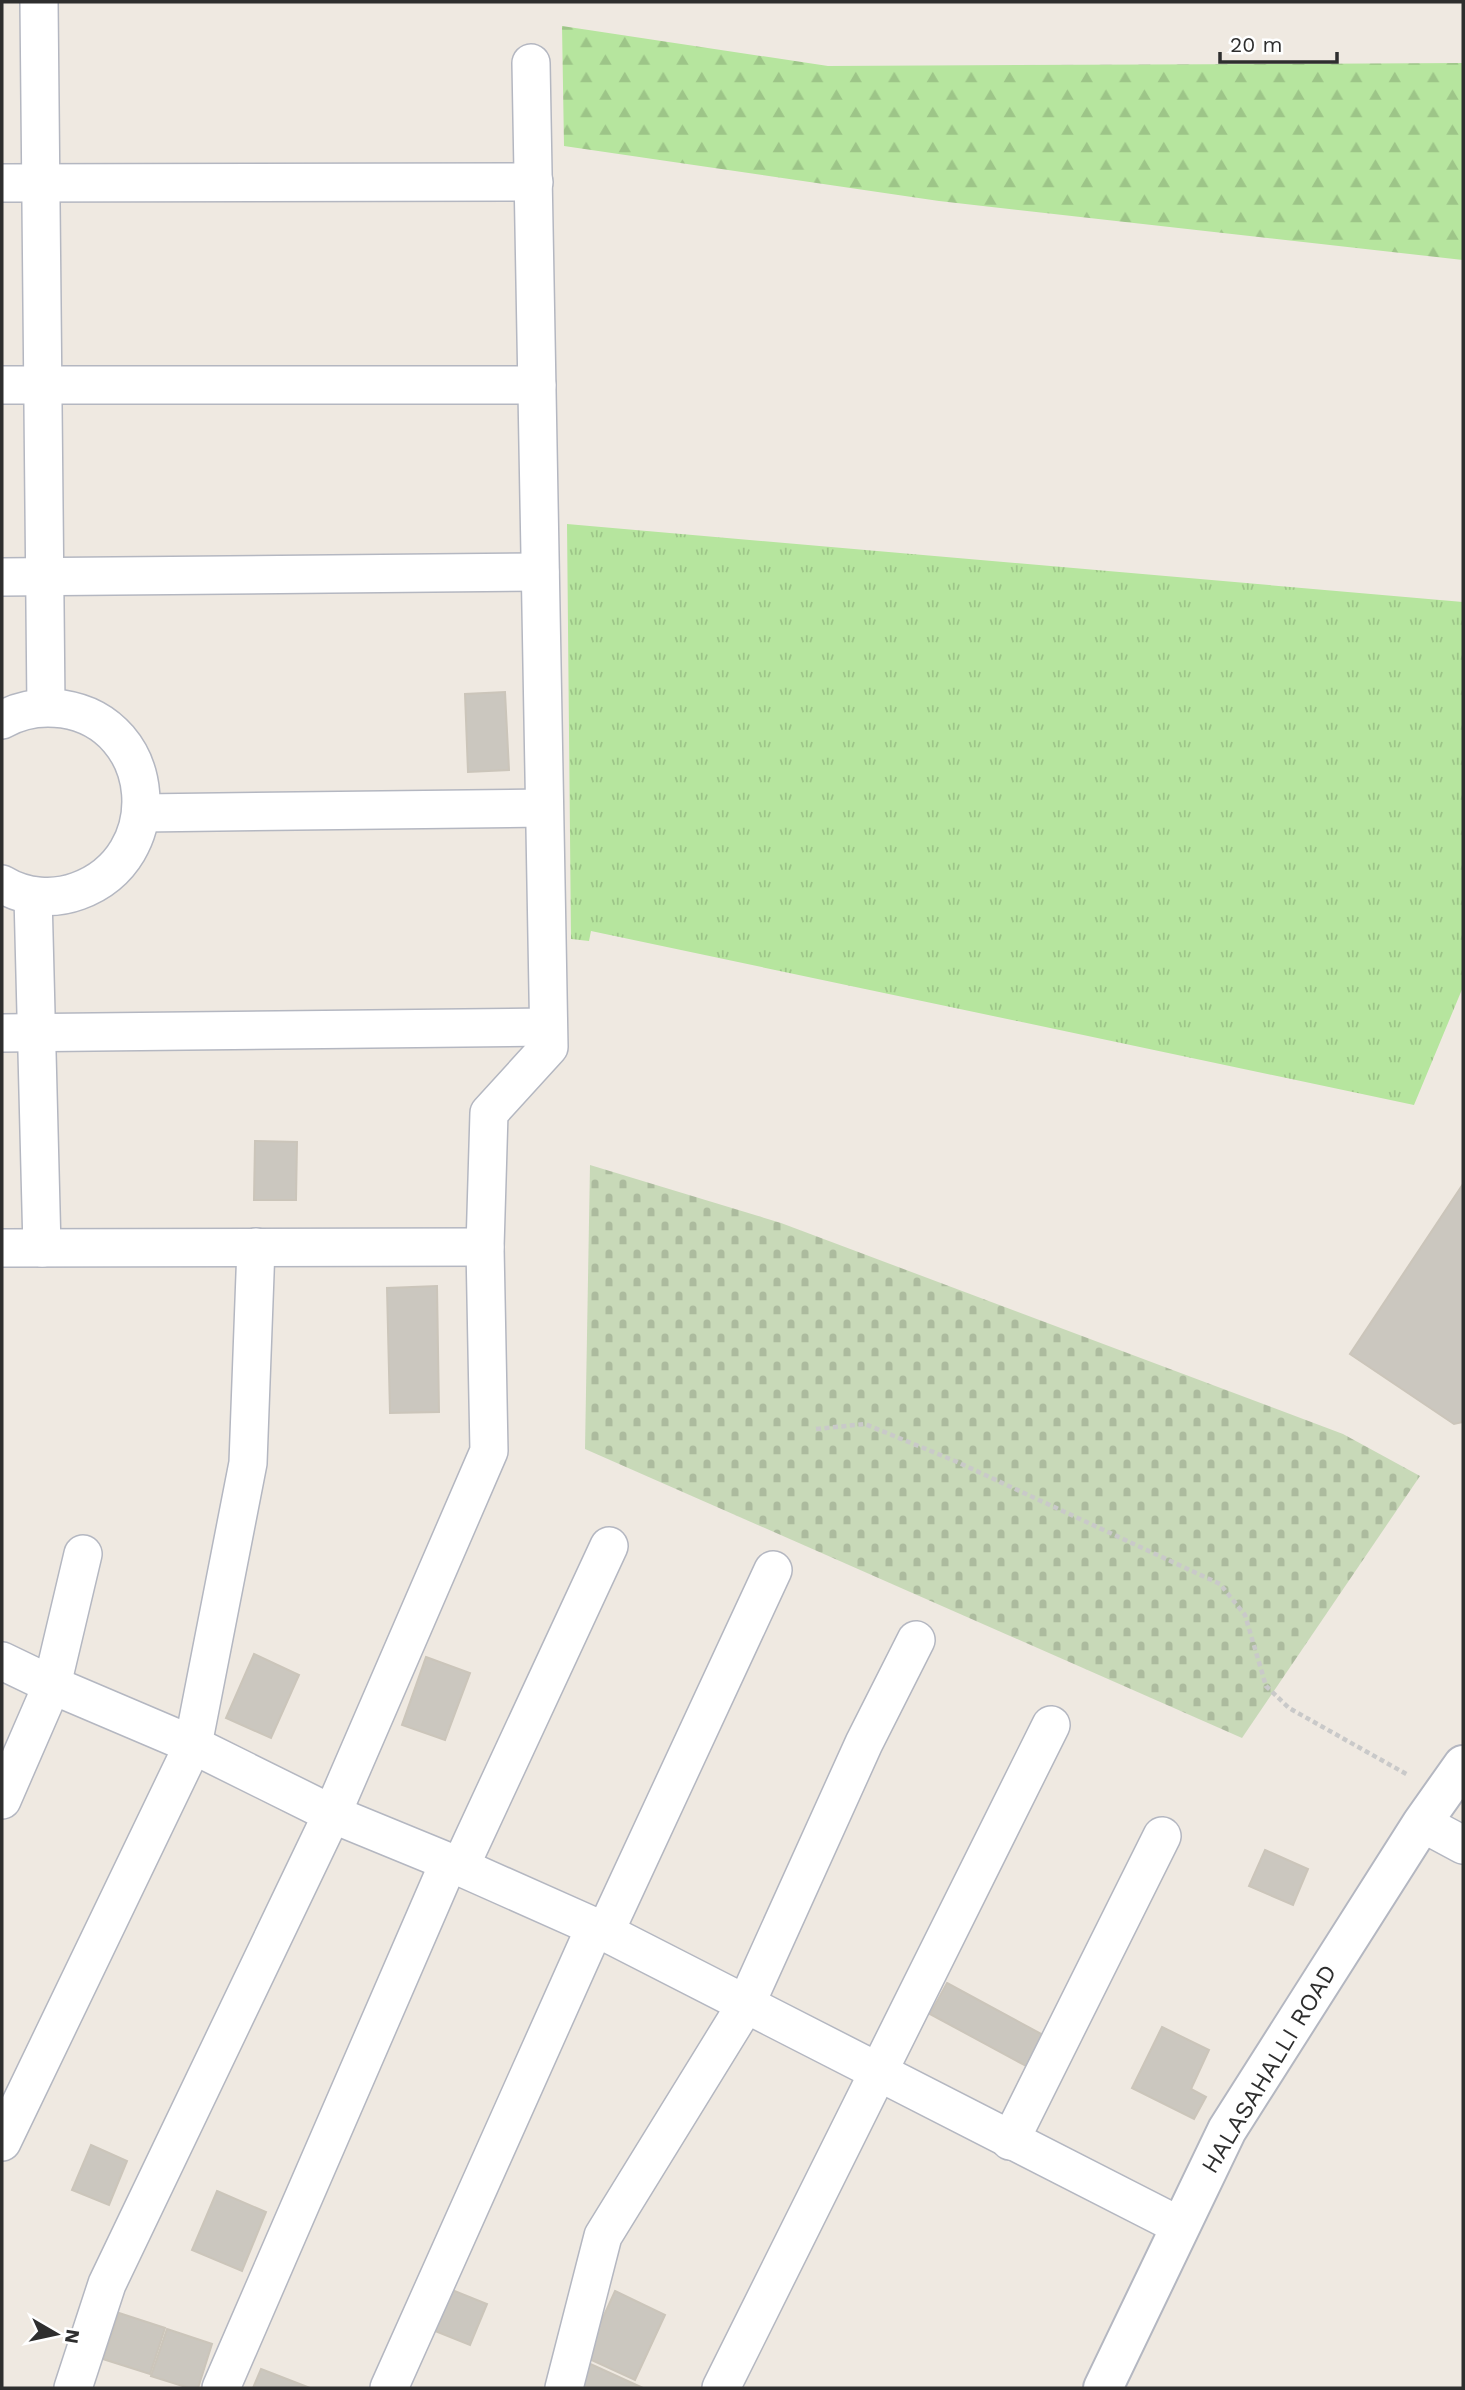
<svg xmlns="http://www.w3.org/2000/svg" width="1465" height="2390" font-family="'Work Sans',sans-serif">
  <defs>
    <pattern id="grass-tufts" width="24" height="20" patternUnits="userSpaceOnUse" patternTransform="scale(1.75)"><rect width="24" height="20" fill="#b6e59e"/><path d="M3 7l-1-3M5 7V3M7 7l1-3M15 17l-1-3M17 17v-4M19 17l1-3" fill="none" stroke="#9dc588"/></pattern>
    <pattern id="forest-firs" width="22" height="20" patternUnits="userSpaceOnUse" patternTransform="scale(1.75)"><rect width="22" height="20" fill="#b6e59e"/><path d="M5 1l3.5 6h-7zM16 11l3.5 6h-7z" fill="#9dc588"/></pattern>
    <pattern id="cemetery-stones" width="16" height="16" patternUnits="userSpaceOnUse" patternTransform="scale(1.75)"><rect width="16" height="16" fill="#c8d9b8"/><path d="M2 7V4a2 2 0 0 1 4 0v3zM10 15v-3a2 2 0 0 1 4 0v3z" fill="#acbb9e"/></pattern>
  </defs>
  <rect width="100%" height="100%" fill="#efe9e1"/>
  <!-- grass -->
  <polygon fill="url(#grass-tufts)" points="567,524 1463,602 1463,987 1414,1105 591,931 589,941 571,939"/>
  <!-- forest -->
  <polygon fill="url(#forest-firs)" points="562,26 828,66 1463,63 1463,260 939,201 564,146"/>
  <!-- cemetery -->
  <polygon fill="url(#cemetery-stones)" points="590,1165 781,1223 1343,1434 1420,1476 1242,1738 585,1449"/>
  <!-- building -->
  <g fill="#cbc7bf" stroke="#cbc5ba" stroke-width="2">
    <polygon points="505,692 509,770 468,772 465,694"/>
    <polygon points="255,1141 297,1142 296,1200 254,1200"/>
    <polygon points="1463,1184 1463,1422 1454,1424 1350,1354"/>
    <polygon points="437,1286 439,1412 390,1413 387,1288"/>
    <polygon points="254,1654 299,1675 271,1738 226,1718"/>
    <polygon points="426,1657 470,1673 445,1740 402,1725"/>
    <polygon points="1265,1850 1308,1869 1293,1905 1249,1886"/>
    <polygon points="947,1983 1045,2036 1028,2067 930,2014"/>
    <polygon points="1162,2027 1209,2050 1191,2089 1206,2097 1194,2119 1132,2088"/>
    <polygon points="91,2145 127,2161 109,2205 72,2190"/>
    <polygon points="217,2191 266,2212 242,2271 192,2250"/>
    <polygon points="447,2288 487,2304 470,2345 430,2329"/>
    <polygon points="615,2291 665,2315 635,2380 585,2357"/>
    <polygon points="119,2313 165,2328 150,2374 103,2359"/>
    <polygon points="167,2329 212,2344 198,2388 189,2388 151,2376"/>
    <polygon points="586,2362 643,2388 574,2388"/>
    <polygon points="261,2369 310,2388 253,2388"/>
  </g>
  <g fill="none" stroke-linecap="round" stroke-linejoin="round">
    <defs>
      <g id="minor">
        <polyline points="39,2 46,707"/>
        <polyline points="2,183 534,182"/>
        <polyline points="2,385 537,385"/>
        <polyline points="2,577 540,572"/>
        <path d="M2 720C21 709 41 706 63 709 159 724 169 858 78 891 54 900 25 898 2 884"/>
        <polyline points="142,813 544,808"/>
        <polyline points="33,896 42,1248"/>
        <polyline points="2,1033 548,1027"/>
        <polyline points="2,1248 485,1247"/>
        <polyline points="2,1661 52,1685 193,1745 332,1814 449,1862 595,1927 1180,2226"/>
        <polyline points="2,1800 52,1685 83,1554"/>
        <polyline points="1422,1823 1463,1845"/>
        <polyline points="460,1867 609,1546"/>
        <polyline points="605,1932 773,1570"/>
        <polyline points="1010,2141 1162,1836"/>
        <polyline points="2,2142 193,1745 248,1463 256,1247"/>
        <polyline points="73,2388 107,2284 332,1814 489,1451 485,1247 489,1113 549,1047 531,63"/>
        <polyline points="221,2388 449,1862"/>
        <polyline points="389,2388 595,1927"/>
        <polyline points="564,2388 603,2236 746,2004 864,1743 916,1640"/>
        <polyline points="721,2388 1051,1725"/>
      </g>
      <polyline id="secondary" points="1103,2388 1227,2130 1422,1823 1463,1765"/>
    </defs>
    <!-- minor casing -->
    <use href="#minor" stroke="#b4b7c1" stroke-width="40"/>
    <!-- secondary casing -->
    <use href="#secondary" stroke="#b4b7c1" stroke-width="42"/>
    <!-- path -->
    <polyline stroke="#c9c9c9" stroke-width="4.5" stroke-dasharray="5 3.5" stroke-linecap="butt" points="816,1429 865,1424 955,1461 1220,1584 1245,1615 1266,1686 1289,1708 1408,1775"/>
    <!-- minor -->
    <use href="#minor" stroke="#fff" stroke-width="37"/>
    <!-- secondary -->
    <use href="#secondary" stroke="#fff" stroke-width="38"/>
  </g>
  <g text-anchor="middle" stroke-width="5" stroke-linejoin="round" paint-order="stroke">
    <!-- street labels -->
    <g font-size="24" fill="#2e2e2e" stroke="#fff">
      <text transform="translate(1269 2069) rotate(-59)" y="8">HALASAHALLI ROAD</text>
    </g>
  </g>
  <!-- border -->
  <rect width="1465" height="2390" fill="none" stroke="#2e2e2e" stroke-width="7"/>
  <!-- north arrow -->
  <g transform="translate(56 2334) rotate(99)" stroke="#ffffff" stroke-width="5" paint-order="stroke">
  <path d="M0-5L12 26L0 18L-12 26Z" fill="#2e2e2e"/>
  <text y="-10" font-size="19" font-weight="bold" text-anchor="middle" fill="#2e2e2e">N</text>
  </g>
  <!-- scale -->
  <path d="M1220 52v10h117v-10" fill="none" stroke="#2e2e2e" stroke-width="3.5"/>
  <text x="1230" y="52" font-size="21" fill="#2e2e2e" stroke="#ffffff" stroke-width="5" paint-order="stroke">20 m</text>
</svg>
